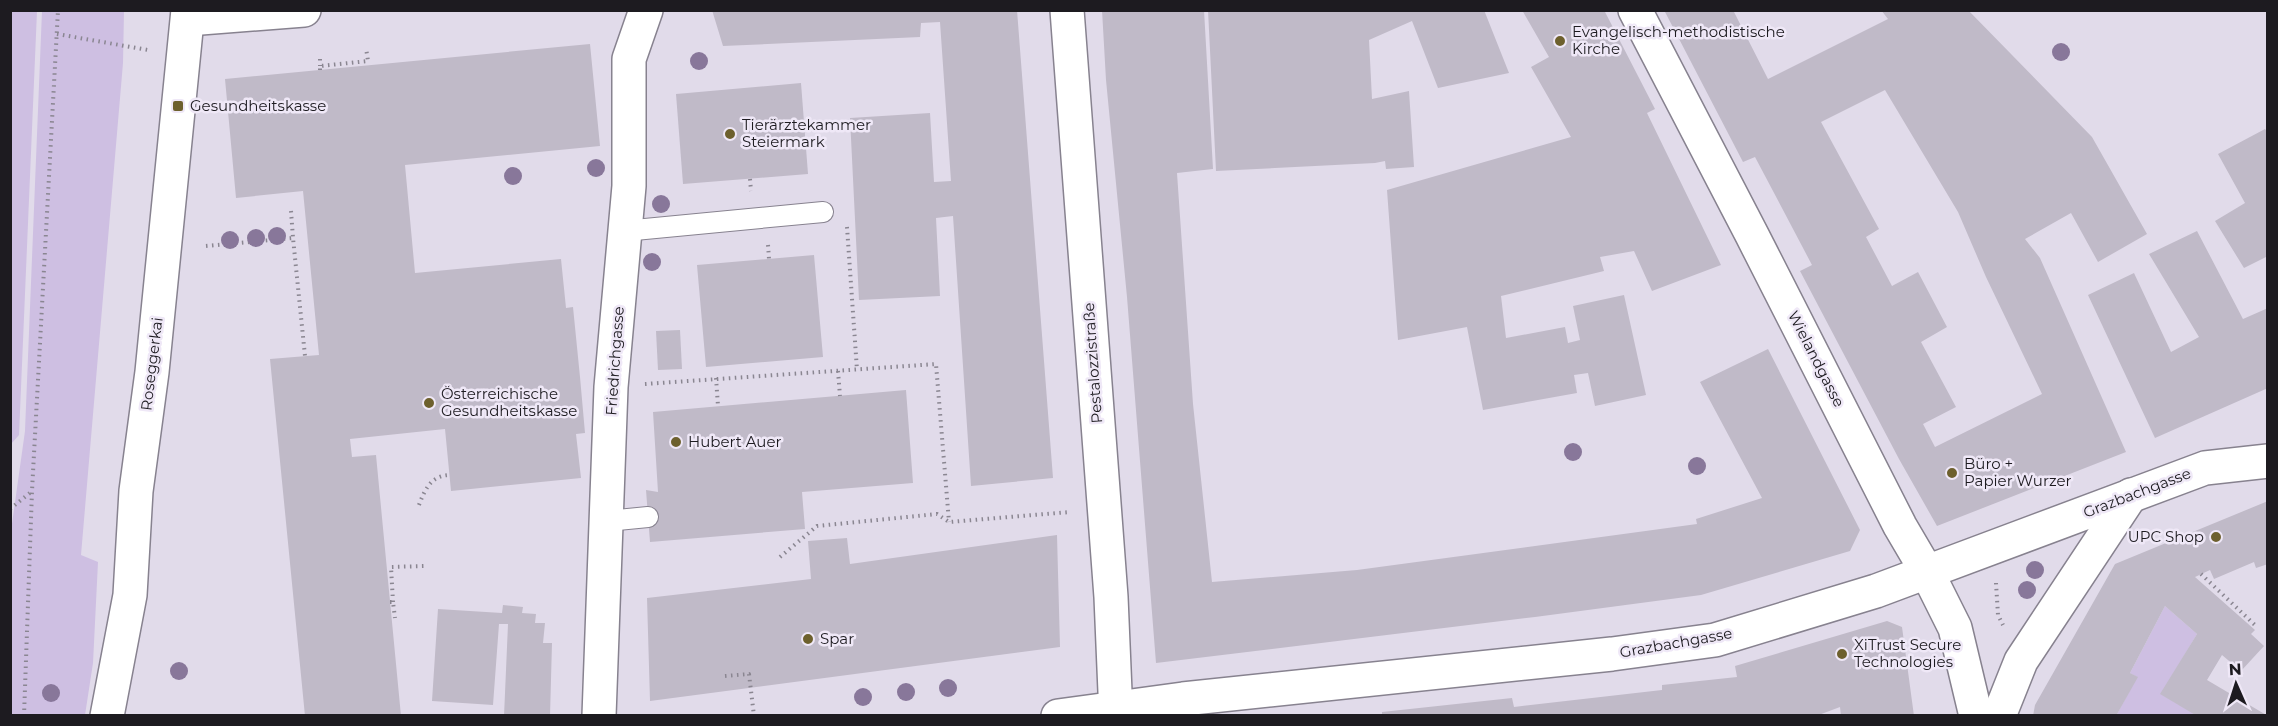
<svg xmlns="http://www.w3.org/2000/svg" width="2278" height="726" font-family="Montserrat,sans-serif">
  <rect width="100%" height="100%" fill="#e1dbea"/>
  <!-- green -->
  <g fill="#cebfe2">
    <polygon points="11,10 37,11 19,435 11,444"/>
    <polygon points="42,11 124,11 123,63 81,555 98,562 93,663 85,715 11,715 10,538 25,431"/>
    <polygon points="2165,606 2197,634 2161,694 2197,715 2116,716 2137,677 2130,673"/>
  </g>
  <!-- building -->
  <g fill="#c0bac8" fill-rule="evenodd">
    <polygon points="712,10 1017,10 1053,478 971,486 953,216 936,218 940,296 859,300 850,118 930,113 934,182 951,181 940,22 921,23 920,37 723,46"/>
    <polygon points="1102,10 1204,10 1213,169 1177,173 1193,404 1212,582 1357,570 1697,524 1696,519 1762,498 1700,382 1768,349 1860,530 1850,551 1701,595 1535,617 1156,663 1127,297 1106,80"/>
    <polygon points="1208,10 1484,10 1509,73 1438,88 1412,21 1369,40 1372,99 1409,91 1414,167 1386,169 1385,161 1375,163 1216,171"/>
    <polygon points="1522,10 1604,10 1655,109 1647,113 1721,265 1652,291 1634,251 1600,257 1604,271 1501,296 1506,338 1565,327 1568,343 1580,340 1573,306 1624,295 1646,395 1595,406 1588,373 1574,375 1577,393 1483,410 1467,327 1398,340 1387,190 1571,137 1531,67 1549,57"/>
    <path d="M1664 10H1733L1768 79 1888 19 1881 10H1968L2092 137 2147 234 2098 262 2071 213 2025 239 2040 258 2126 452 1937 526 1899 459 1800 271 1812 265 1755 157 1743 162ZM1885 90 1958 212 1986 277 2042 394 1935 447 1923 424 1956 407 1921 342 1947 327 1918 272 1892 286 1866 237 1879 229 1821 122Z"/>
    <polygon points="590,44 600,146 405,165 415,273 561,259 566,308 573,307 580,377 585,433 576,434 581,478 451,491 445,429 350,439 352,457 376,455 401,716 305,716 270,359 319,355 303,191 236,198 225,79"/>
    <polygon points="801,83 808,174 683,184 676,94"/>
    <polygon points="2265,129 2268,133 2268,256 2244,268 2215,221 2245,203 2218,154"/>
    <polygon points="2197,231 2243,319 2268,308 2268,388 2155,438 2088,295 2134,273 2171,352 2199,337 2149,254"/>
    <polygon points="814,255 823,357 706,367 697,265"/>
    <polygon points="680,330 682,369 658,370 656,331"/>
    <polygon points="906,390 913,483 802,492 805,529 650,542 646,490 658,492 653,412"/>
    <polygon points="2268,501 2268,564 2256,568 2254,562 2214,579 2210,570 2195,577 2255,630 2251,634 2264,646 2241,671 2222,655 2207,680 2268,716 2197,716 2160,694 2197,634 2165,606 2130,673 2138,677 2116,716 2033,716 2035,705 2115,564"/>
    <polygon points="1057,535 1060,647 650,701 647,598 811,579 808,541 847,538 850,564"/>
    <polygon points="503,605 523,607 522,613 536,614 535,623 545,623 543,643 552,643 550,716 504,716 508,624 499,624 493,705 432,701 438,609 502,613"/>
    <polygon points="1887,621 1902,627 1914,716 1841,716 1840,707 1816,716 1382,716 1382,712 1512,698 1514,707 1662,690 1662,685 1737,677 1735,666"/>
  </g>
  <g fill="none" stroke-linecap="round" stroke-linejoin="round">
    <defs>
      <g id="lane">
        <polyline points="624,231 823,212"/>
        <polyline points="607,521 648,517"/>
      </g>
      <g id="street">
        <polyline points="1067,10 1111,597 1116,716"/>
        <polyline points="188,19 304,10"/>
        <polyline points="599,716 611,387 629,186 629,59 646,10"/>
      </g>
      <g id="secondary">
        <polyline points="1927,572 1955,628 1976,716"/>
        <polyline points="1999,716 2021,661 2131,495"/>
      </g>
      <g id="primary">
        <polyline points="1635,10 1752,235 1900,526 1927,572"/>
        <polyline points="107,716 130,595 136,491 152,372 188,10"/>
        <polyline points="1058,716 1183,699 1612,654 1715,640 1876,591 2205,468 2268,461"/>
      </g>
    </defs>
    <!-- lane casing -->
    <use href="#lane" stroke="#87828f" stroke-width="22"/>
    <!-- street casing -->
    <use href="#street" stroke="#87828f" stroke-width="36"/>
    <!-- secondary casing -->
    <use href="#secondary" stroke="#87828f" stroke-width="36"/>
    <!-- primary casing -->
    <use href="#primary" stroke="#87828f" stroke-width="36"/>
    <!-- path -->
    <g stroke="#8a8691" stroke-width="4" stroke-dasharray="1.5 4.5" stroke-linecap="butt">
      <polyline points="57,34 148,50"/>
      <polyline points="320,59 320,66"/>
      <polyline points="320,70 320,66 368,61 366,48"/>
      <polyline points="750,179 751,191"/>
      <polyline points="291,211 293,238"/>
      <polyline points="847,227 857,370"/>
      <polyline points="768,245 769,259"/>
      <polyline points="206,246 293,238 305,356"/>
      <polyline points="838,371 840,396"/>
      <polyline points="716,378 718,406"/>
      <polyline points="645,384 936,364 949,522"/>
      <path d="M419 505C425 489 431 476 449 475"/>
      <polyline points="10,509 31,492"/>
      <polyline points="780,557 817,526 937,514 949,522 1070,512"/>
      <polyline points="2201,574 2256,626"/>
      <polyline points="1996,583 1998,615 2003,625"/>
      <polyline points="390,602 393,602 395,618"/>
      <polyline points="393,602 391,567 424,566"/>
      <polyline points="725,676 749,674 754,716"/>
      <polyline points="24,716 32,491 58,10"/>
    </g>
    <!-- lane -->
    <use href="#lane" stroke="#fff" stroke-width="20"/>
    <!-- street -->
    <use href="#street" stroke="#fff" stroke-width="33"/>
    <!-- secondary -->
    <use href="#secondary" stroke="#fff" stroke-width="33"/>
    <!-- primary -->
    <use href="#primary" stroke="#fff" stroke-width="33"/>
  </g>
  <!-- trees -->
  <g fill="#88779a">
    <circle cx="2061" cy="52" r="9"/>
    <circle cx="699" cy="61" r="9"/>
    <circle cx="596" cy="168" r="9"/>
    <circle cx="513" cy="176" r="9"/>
    <circle cx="661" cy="204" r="9"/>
    <circle cx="277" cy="236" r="9"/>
    <circle cx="256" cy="238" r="9"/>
    <circle cx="230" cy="240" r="9"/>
    <circle cx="652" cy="262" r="9"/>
    <circle cx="1573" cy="452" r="9"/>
    <circle cx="1697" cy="466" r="9"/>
    <circle cx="2035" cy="570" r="9"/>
    <circle cx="2027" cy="590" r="9"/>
    <circle cx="179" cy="671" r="9"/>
    <circle cx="948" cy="688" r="9"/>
    <circle cx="906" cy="692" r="9"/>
    <circle cx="51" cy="693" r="9"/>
    <circle cx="863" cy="697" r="9"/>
  </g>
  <!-- markers -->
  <g fill="#6d602d" stroke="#efe8f7" stroke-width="2">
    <circle cx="1560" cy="41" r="6"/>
    <rect x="172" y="100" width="12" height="12" rx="3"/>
    <circle cx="730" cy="134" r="6"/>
    <circle cx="429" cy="403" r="6"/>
    <circle cx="676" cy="442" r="6"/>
    <circle cx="1952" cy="473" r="6"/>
    <circle cx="2216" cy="537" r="6"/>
    <circle cx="808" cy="639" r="6"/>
    <circle cx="1842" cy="654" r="6"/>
  </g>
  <g text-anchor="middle" stroke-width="5" stroke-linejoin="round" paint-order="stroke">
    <!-- poi labels -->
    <g font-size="15" fill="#1d1b20" stroke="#efe8f7" text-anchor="start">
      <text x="1572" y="37">Evangelisch-methodistische<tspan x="1572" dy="17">Kirche</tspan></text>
      <text x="190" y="111">Gesundheitskasse</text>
      <text x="742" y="130">Tierärztekammer<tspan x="742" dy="17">Steiermark</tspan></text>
      <text x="441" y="399">Österreichische<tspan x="441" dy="17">Gesundheitskasse</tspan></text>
      <text x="688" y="447">Hubert Auer</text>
      <text x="1964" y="469">Büro +<tspan x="1964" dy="17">Papier Wurzer</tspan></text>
      <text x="2204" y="542" text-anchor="end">UPC Shop</text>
      <text x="820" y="644">Spar</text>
      <text x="1854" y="650">XiTrust Secure<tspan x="1854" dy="17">Technologies</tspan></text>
    </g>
    <!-- street labels -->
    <g font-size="15" fill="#1d1b20" stroke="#efe8f7">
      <text transform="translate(1816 359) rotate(63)" y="5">Wielandgasse</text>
      <text transform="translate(615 361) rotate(-86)" y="5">Friedrichgasse</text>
      <text transform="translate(1093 363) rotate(-94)" y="5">Pestalozzistraße</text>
      <text transform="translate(152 364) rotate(-83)" y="5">Roseggerkai</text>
      <text transform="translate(2137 493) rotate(-21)" y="5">Grazbachgasse</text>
      <text transform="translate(1676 643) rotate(-10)" y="5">Grazbachgasse</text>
    </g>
  </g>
  <!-- border -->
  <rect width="2278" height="726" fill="none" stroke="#1d1b20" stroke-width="24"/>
  <!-- north arrow -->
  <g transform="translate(2236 684) rotate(357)" stroke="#efe8f7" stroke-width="4.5" paint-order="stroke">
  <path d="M0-4.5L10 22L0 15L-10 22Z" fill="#1d1b20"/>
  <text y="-9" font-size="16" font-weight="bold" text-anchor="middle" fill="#1d1b20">N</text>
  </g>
</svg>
